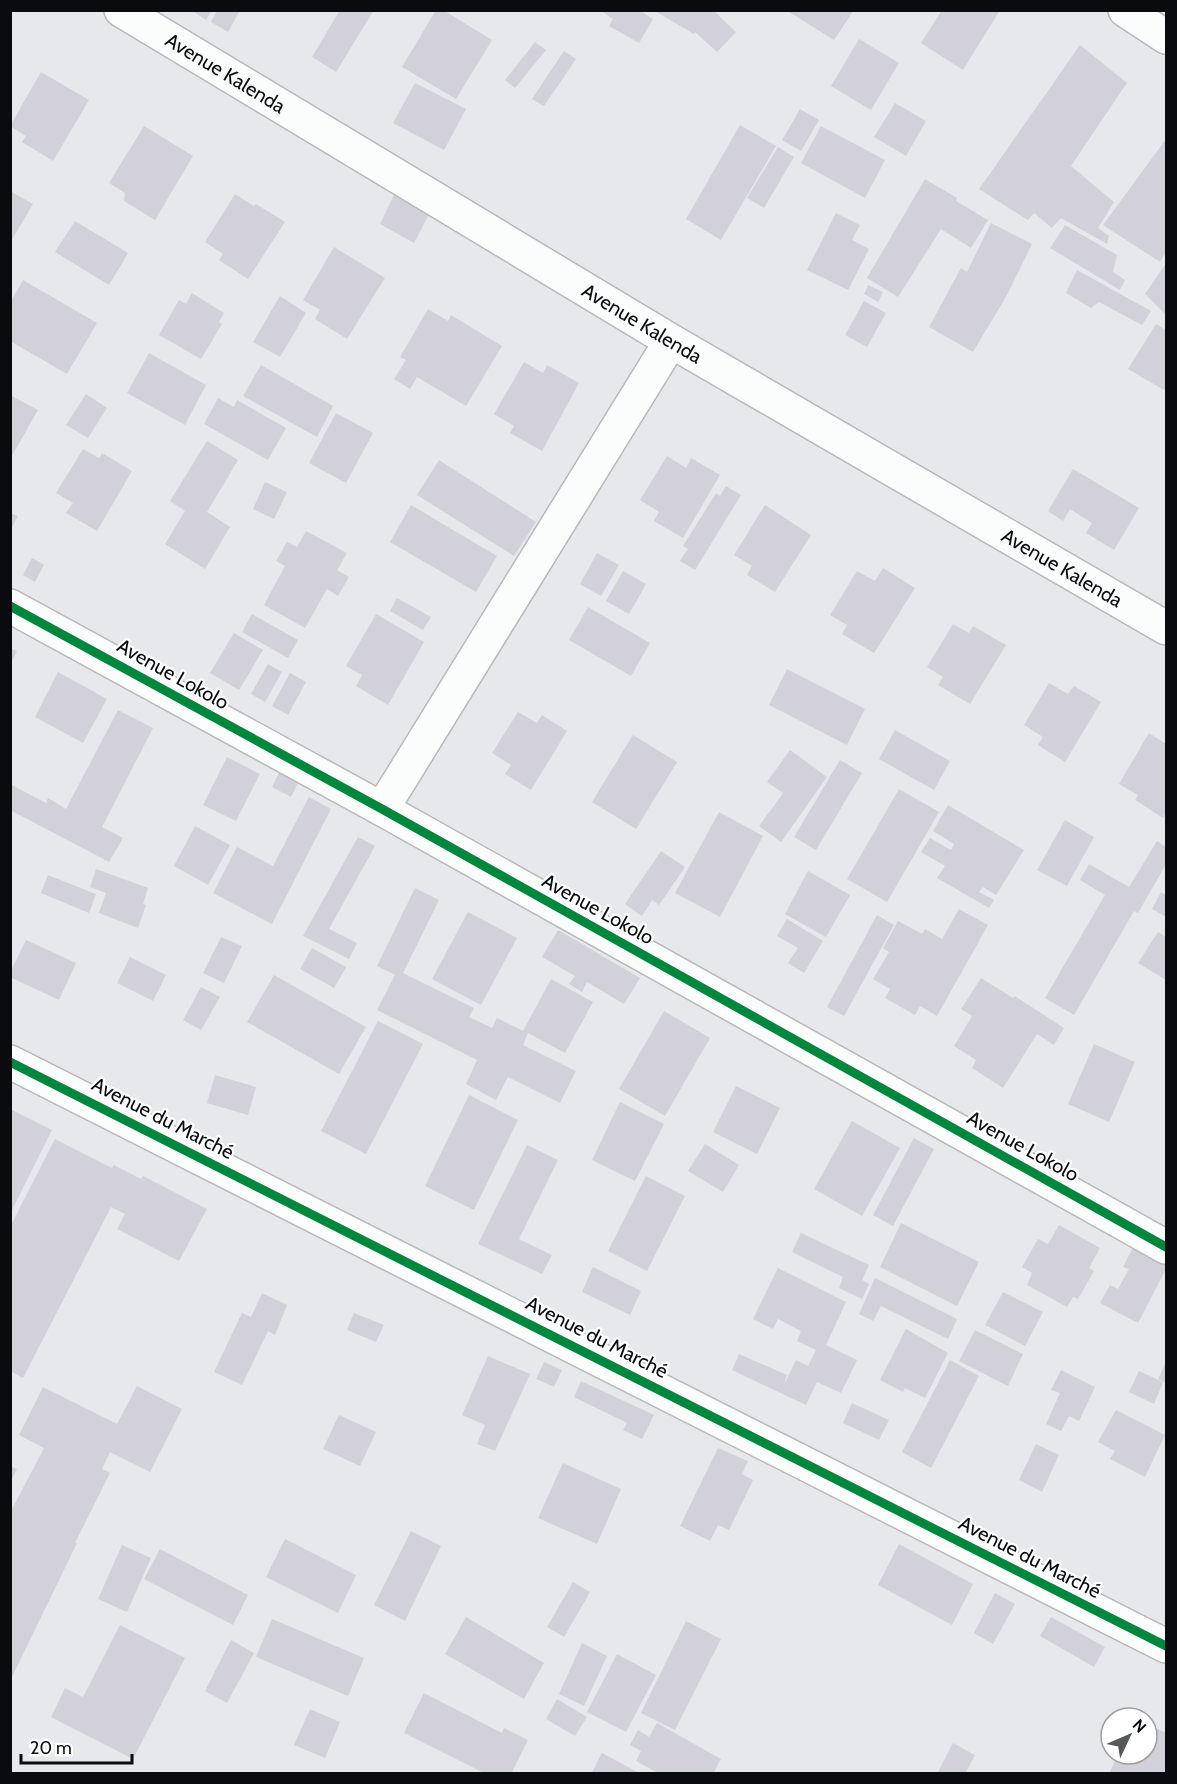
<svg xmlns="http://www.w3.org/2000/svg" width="1177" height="1784" font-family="Cabin,sans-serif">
  <rect width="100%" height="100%" fill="#e7e8ec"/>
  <!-- building -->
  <g fill="#d2d0d8">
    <polygon points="191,10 212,10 206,20"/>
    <polygon points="217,10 240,10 228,32 211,22"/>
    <polygon points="340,10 374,10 336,72 312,57"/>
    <polygon points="436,10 443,10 492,40 456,99 402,67"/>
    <polygon points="600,10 639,10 653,19 639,43 609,26 613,19"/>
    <polygon points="653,10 713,10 736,32 717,52 695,32 694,34"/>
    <polygon points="786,10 854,10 834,40"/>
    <polygon points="942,10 1000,10 963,70 921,43"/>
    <polygon points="859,39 899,63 871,110 831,86"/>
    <polygon points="535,42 546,50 515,88 505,80"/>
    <polygon points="1080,45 1127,83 1071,166 1114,202 1098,228 1109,236 1107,244 1061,218 1052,228 1034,213 1028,220 979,189"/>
    <polygon points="564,51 576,59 544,106 532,99"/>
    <polygon points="41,72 89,100 53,161 22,142 26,136 10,126"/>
    <polygon points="415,83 466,109 444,150 393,123"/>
    <polygon points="895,103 926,121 906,156 874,137"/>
    <polygon points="800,109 819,120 801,151 782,140"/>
    <polygon points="740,125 776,146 721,240 686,219"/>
    <polygon points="144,126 193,156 155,220 124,201 125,193 109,183"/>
    <polygon points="821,126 885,160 865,198 801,163"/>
    <polygon points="1166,139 1166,252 1160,262 1103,225"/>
    <polygon points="778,147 794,157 764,208 747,198"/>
    <polygon points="925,179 957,198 956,201 988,220 971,248 941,229 898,297 867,278"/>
    <polygon points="10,191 33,204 10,243"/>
    <polygon points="235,194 254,206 256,204 285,222 248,279 219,260 223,254 205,242"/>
    <polygon points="394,195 429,214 414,243 380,224"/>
    <polygon points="836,213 860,225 852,240 869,249 848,290 807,270"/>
    <polygon points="75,221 128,253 109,285 55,252"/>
    <polygon points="991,223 1032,244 1007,295 973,352 929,327 961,268 967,272"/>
    <polygon points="1065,225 1117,255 1113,272 1125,280 1120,290 1050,248"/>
    <polygon points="334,247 385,278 347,339 315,319 320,310 303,300"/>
    <polygon points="1166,263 1166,315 1145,294"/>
    <polygon points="1077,270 1151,311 1142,325 1099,302 1091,308 1066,293"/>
    <polygon points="23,280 97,323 67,374 10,341 10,303"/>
    <polygon points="868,285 883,292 878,302 864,294"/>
    <polygon points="192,293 224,313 219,322 222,324 201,359 159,335 179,300 186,304"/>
    <polygon points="280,296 306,313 280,357 253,342"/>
    <polygon points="864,301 886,313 867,347 845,335"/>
    <polygon points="428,309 448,321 451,315 502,346 466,406 417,377 410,389 394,379 406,360 400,357"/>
    <polygon points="1156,324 1166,330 1166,386 1164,390 1128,369"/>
    <polygon points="149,353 206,385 185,425 127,393"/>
    <polygon points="524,362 543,373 547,365 579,383 542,451 510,433 514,426 494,414"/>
    <polygon points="261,365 333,406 317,437 243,396"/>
    <polygon points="86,394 107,408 88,438 66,425"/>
    <polygon points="10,395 38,410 10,459"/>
    <polygon points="218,398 234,407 237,400 286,428 268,460 204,424"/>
    <polygon points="336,413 373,433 346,483 309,463"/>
    <polygon points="207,441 238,460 207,512 230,527 205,569 165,544 185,511 170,501"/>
    <polygon points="83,449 99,458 102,453 132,471 97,531 66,513 73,503 56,493"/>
    <polygon points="667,456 686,468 691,458 720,475 683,538 654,521 659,512 640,500"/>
    <polygon points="439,460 536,522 514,556 417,495"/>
    <polygon points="1073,469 1139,508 1114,550 1086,533 1092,523 1070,509 1063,521 1048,511"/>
    <polygon points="265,482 287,492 274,519 253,509"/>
    <polygon points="726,486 741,495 695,570 680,561 688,549 683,546 716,493 720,496"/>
    <polygon points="411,505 497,556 476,592 390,542"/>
    <polygon points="765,505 811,535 775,592 747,575 752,566 734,555"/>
    <polygon points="10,513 18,516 10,531"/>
    <polygon points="306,531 347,553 337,570 349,577 338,596 327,589 305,628 264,605 285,566 276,561 287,542 297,547"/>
    <polygon points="597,553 619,565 601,596 580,584"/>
    <polygon points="32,558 44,565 35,582 23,575"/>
    <polygon points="883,568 915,588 874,653 842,634 847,625 830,615 857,571 875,581"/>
    <polygon points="623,571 646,584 629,614 606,601"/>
    <polygon points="397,598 431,617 423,630 390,611"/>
    <polygon points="588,607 650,643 631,676 569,640"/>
    <polygon points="252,614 298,640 288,658 242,632"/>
    <polygon points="376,614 424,642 388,705 356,686 362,675 346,666"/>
    <polygon points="953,624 969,633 973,626 1006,645 970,704 938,685 943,677 927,667"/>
    <polygon points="234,633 263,650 239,690 210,673"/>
    <polygon points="10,648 17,651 10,665"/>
    <polygon points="268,664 282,672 265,702 251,694"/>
    <polygon points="787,669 865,709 847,745 769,705"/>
    <polygon points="58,672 107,699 83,743 35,717"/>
    <polygon points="290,673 306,682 288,715 272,706"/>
    <polygon points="1049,683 1068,694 1074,686 1101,702 1065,762 1038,745 1043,737 1024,725"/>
    <polygon points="118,710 153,728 102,827 123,838 109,862 10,810 10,784 46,803 48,798 66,809"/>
    <polygon points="518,712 537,723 542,715 567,731 531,790 505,774 511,765 492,753"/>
    <polygon points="895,730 950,761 934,790 879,759"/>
    <polygon points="1149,733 1166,744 1166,812 1163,818 1135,800 1138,795 1119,784"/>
    <polygon points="633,735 677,762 636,829 592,802"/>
    <polygon points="790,750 827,777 781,842 759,826 783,793 767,782"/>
    <polygon points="227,757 260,774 236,821 203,805"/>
    <polygon points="840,760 862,773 816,850 794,837"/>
    <polygon points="281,769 300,779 291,797 272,787"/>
    <polygon points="899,789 939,812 887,902 847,879"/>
    <polygon points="309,797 331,809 272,924 213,893 237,847 273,866"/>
    <polygon points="948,805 1024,850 996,895 983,887 979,892 994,900 989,908 937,878 945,866 921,852 930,838 951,850 954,844 933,831"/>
    <polygon points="719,812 763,836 720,917 675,893"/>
    <polygon points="1065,820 1094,837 1067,886 1037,870"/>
    <polygon points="195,826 230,845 208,885 174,866"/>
    <polygon points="358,837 375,846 329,929 357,943 349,959 303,936"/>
    <polygon points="1157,841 1166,847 1166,864 1138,913 1134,911 1074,1015 1045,998 1105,895 1080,880 1089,864 1129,887"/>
    <polygon points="661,851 685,867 659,905 652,900 642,916 625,904"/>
    <polygon points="96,869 148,888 143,904 146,905 138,928 99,913 106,893 90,887"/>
    <polygon points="808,871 850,895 826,937 785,914"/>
    <polygon points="48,875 96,894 89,913 41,893"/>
    <polygon points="415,888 439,900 403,973 474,1008 469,1017 492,1028 497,1018 523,1031 551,979 593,1002 565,1053 528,1033 523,1045 576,1071 560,1103 508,1077 496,1100 466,1084 477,1060 377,1010 395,975 377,966"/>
    <polygon points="1161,892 1166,895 1166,917 1152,909"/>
    <polygon points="959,909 988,925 937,1016 920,1006 915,1015 885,998 890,989 873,979 889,952 883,948 898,921 922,934 925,929 942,939"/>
    <polygon points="468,912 517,938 481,1005 432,979"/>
    <polygon points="877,915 894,925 844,1016 827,1007"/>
    <polygon points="787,919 823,941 804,973 788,963 798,948 777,936"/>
    <polygon points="558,930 640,978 624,1004 587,982 582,992 569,984 575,976 542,957"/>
    <polygon points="1158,932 1166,937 1166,980 1138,963"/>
    <polygon points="221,937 242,946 224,983 203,973"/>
    <polygon points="26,940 76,963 59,1000 10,977 10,973"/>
    <polygon points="312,948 346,967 334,988 300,969"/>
    <polygon points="130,957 166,975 153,1001 117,983"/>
    <polygon points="274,975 366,1027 339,1074 247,1022"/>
    <polygon points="981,978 1013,998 1015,996 1064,1028 1054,1045 1037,1034 1003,1088 972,1068 976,1060 954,1046 972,1016 961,1009"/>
    <polygon points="201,987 220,997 201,1030 183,1020"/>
    <polygon points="664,1011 710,1038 665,1116 619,1089"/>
    <polygon points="378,1021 423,1044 366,1154 321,1131"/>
    <polygon points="1094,1044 1135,1062 1109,1122 1068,1104"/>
    <polygon points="215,1075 256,1087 248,1115 207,1103"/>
    <polygon points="736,1086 780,1108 757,1154 713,1132"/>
    <polygon points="469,1095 518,1120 474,1210 425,1186"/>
    <polygon points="620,1102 664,1124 635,1181 592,1160"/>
    <polygon points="10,1109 52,1130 10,1214"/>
    <polygon points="852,1121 900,1148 862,1216 814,1189"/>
    <polygon points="914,1138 934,1149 893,1226 873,1215"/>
    <polygon points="55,1139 112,1168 114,1165 141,1179 143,1176 207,1209 179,1261 117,1229 125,1214 111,1207 23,1378 10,1371 10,1227"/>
    <polygon points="705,1144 739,1165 723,1192 688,1171"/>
    <polygon points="527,1145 558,1160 519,1239 552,1255 542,1274 478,1244"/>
    <polygon points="646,1176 685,1196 647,1271 608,1251"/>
    <polygon points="901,1223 979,1262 957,1306 880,1267"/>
    <polygon points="1059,1225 1100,1248 1089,1268 1094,1271 1078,1299 1073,1297 1067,1307 1027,1285 1032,1273 1022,1267 1038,1239 1048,1244"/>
    <polygon points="801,1233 869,1265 862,1280 869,1284 862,1299 839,1288 843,1277 792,1252"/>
    <polygon points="1134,1245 1166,1262 1166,1269 1138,1323 1100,1303 1110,1285 1118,1289 1129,1269 1123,1267"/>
    <polygon points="593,1267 641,1291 630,1315 582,1292"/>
    <polygon points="778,1268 846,1302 826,1345 857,1360 841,1393 817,1382 806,1405 732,1370 739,1354 787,1375 784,1385 796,1360 808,1366 816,1350 797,1341 801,1331 778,1319 773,1329 753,1319"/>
    <polygon points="875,1278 957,1319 948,1339 881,1306 873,1321 859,1314"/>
    <polygon points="1003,1292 1043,1312 1025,1346 985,1325"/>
    <polygon points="262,1293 287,1305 275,1335 268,1331 242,1385 214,1372 242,1313 251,1317"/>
    <polygon points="354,1313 384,1325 376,1342 347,1330"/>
    <polygon points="906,1329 948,1353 925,1398 905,1388 903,1392 880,1380"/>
    <polygon points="975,1330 1023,1354 1008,1386 959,1361"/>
    <polygon points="488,1356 530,1374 495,1451 477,1444 485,1425 462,1415"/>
    <polygon points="950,1360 979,1376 931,1468 902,1452"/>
    <polygon points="544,1362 562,1370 554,1387 536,1379"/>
    <polygon points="1166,1362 1166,1383 1158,1379"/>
    <polygon points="1061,1370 1095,1387 1079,1421 1069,1416 1061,1431 1046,1424 1060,1393 1051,1390"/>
    <polygon points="1139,1371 1163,1382 1154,1404 1129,1392"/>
    <polygon points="581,1381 654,1415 642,1439 623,1430 627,1423 574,1397"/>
    <polygon points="137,1386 182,1409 150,1472 110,1452 102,1469 110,1473 75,1543 77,1543 10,1681 10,1513 44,1448 19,1435 43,1387 117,1424"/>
    <polygon points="852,1403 889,1420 879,1440 843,1423"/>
    <polygon points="1116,1410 1165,1435 1145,1477 1110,1459 1115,1451 1098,1442"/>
    <polygon points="339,1415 376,1432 360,1466 323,1449"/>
    <polygon points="1036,1444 1059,1455 1042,1492 1019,1480"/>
    <polygon points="718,1448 748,1461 742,1474 753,1480 729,1530 718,1525 710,1541 680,1526"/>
    <polygon points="563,1463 621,1489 597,1544 538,1518"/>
    <polygon points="10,1466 17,1469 10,1483"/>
    <polygon points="411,1531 441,1546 405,1621 374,1605"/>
    <polygon points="285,1539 356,1575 338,1613 266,1577"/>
    <polygon points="899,1544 973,1584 952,1625 878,1585"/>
    <polygon points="122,1545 151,1558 127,1612 98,1599"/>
    <polygon points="160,1549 248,1595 233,1625 144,1579"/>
    <polygon points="573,1582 590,1592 564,1637 547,1627"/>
    <polygon points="995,1593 1015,1604 993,1644 974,1633"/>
    <polygon points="466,1617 544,1663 524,1699 445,1654"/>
    <polygon points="1051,1617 1105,1647 1094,1667 1040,1636"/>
    <polygon points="272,1619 364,1658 348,1696 256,1657"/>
    <polygon points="686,1621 721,1639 675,1730 641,1713"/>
    <polygon points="120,1625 185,1658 133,1759 51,1717 65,1688 83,1697"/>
    <polygon points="231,1640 254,1653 227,1703 205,1691"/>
    <polygon points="582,1643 607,1656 584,1706 559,1694"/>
    <polygon points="617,1654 656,1675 626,1732 587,1712"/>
    <polygon points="424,1693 502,1733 504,1728 528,1740 511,1774 481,1774 482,1772 404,1733"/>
    <polygon points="557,1699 587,1717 575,1736 546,1719"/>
    <polygon points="310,1709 340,1722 325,1758 294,1745"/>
    <polygon points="657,1723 721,1759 713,1774 660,1774 636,1761 641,1751 630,1745 638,1730 649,1737"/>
    <polygon points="1147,1724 1166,1733 1166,1774 1113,1774 1110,1772 1118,1754 1147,1754"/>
    <polygon points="953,1743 975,1755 965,1774 937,1774"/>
    <polygon points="602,1753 641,1774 591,1774"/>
  </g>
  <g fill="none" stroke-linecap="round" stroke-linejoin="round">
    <defs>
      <g id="minor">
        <path id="s1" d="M121 10 671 341 1166 628"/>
        <polyline points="1125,10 1166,37"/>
        <polyline points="10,606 382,809 1166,1247"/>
        <polyline points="382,809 671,341"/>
        <polyline points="10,1062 1166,1646"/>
      </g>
    </defs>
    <!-- minor casing -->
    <use href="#minor" stroke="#b8b9bc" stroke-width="36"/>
    <!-- minor -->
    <use href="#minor" stroke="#fbfcfc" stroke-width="33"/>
    <defs>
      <g id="cycleway">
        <polyline points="10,606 382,809 1166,1247"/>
        <polyline points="10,1062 1166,1646"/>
      </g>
    </defs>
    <!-- cycleway casing -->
    <use href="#cycleway" stroke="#fff" stroke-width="13"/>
    <!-- cycleway -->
    <use href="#cycleway" stroke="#00873e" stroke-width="9"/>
  </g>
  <g text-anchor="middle" stroke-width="4.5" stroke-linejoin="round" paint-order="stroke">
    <!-- street labels -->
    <g font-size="20" fill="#0a0b0e" stroke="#fff">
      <text dy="7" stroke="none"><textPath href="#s1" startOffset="122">Avenue Kalenda</textPath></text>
      <text dy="7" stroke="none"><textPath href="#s1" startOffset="608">Avenue Kalenda</textPath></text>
      <text dy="7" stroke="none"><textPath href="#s1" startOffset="1094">Avenue Kalenda</textPath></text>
      <text transform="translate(173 674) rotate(29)" y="7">Avenue Lokolo</text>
      <text transform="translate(598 909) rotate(29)" y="7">Avenue Lokolo</text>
      <text transform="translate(163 1118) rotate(27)" y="7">Avenue du Marché</text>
      <text transform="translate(1023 1146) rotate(29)" y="7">Avenue Lokolo</text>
      <text transform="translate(597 1337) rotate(27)" y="7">Avenue du Marché</text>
      <text transform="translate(1030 1557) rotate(27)" y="7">Avenue du Marché</text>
    </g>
  </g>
  <!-- border -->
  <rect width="1177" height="1784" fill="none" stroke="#0a0b0e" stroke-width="24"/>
  <!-- north arrow -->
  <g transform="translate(1129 1736) rotate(46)"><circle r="28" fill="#ffffff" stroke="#9d9d9f" stroke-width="1.5"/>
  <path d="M0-4.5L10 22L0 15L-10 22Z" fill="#57585c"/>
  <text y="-9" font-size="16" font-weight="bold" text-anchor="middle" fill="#0a0b0e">N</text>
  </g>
  <!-- scale -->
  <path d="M21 1754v9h111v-9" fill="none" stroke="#0a0b0e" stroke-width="3"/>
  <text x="30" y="1754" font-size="18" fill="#0a0b0e" stroke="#ffffff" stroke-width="4.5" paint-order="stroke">20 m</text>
</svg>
